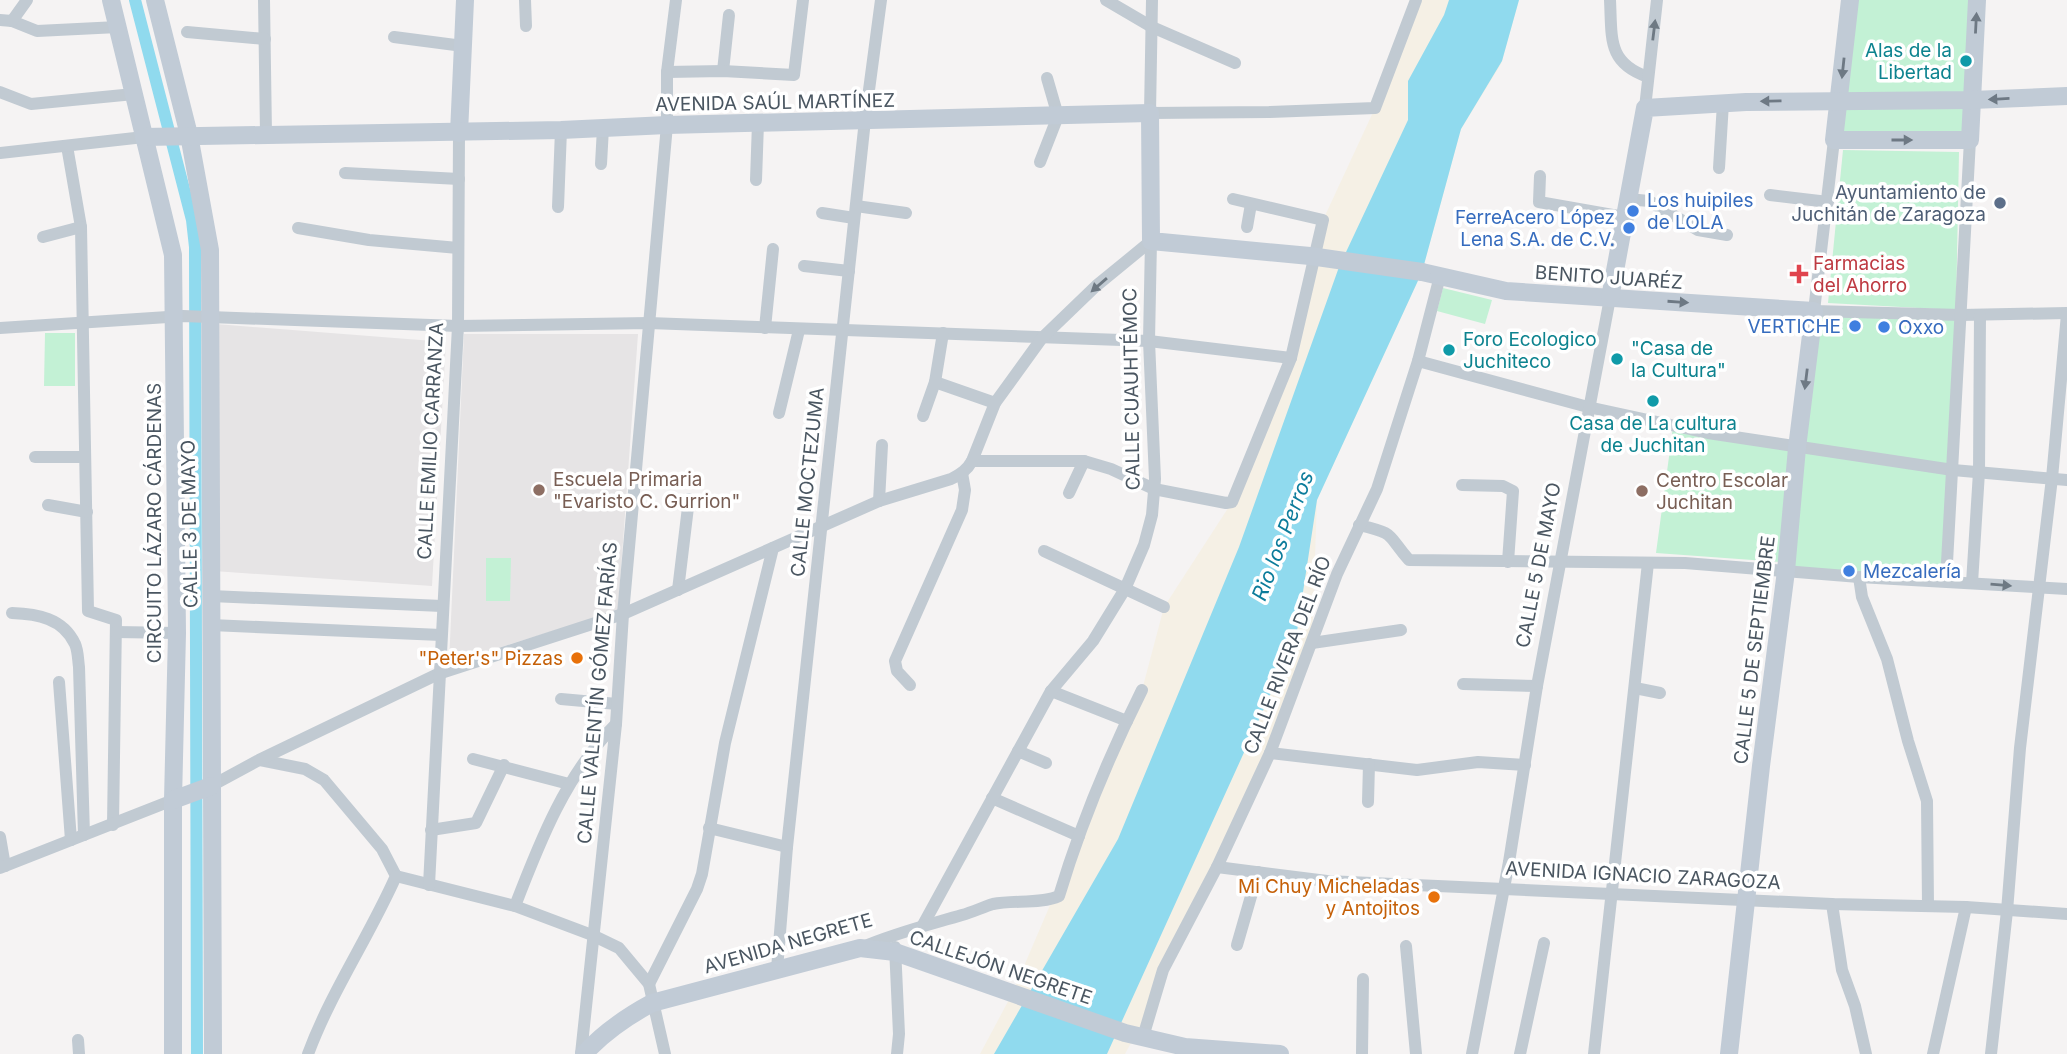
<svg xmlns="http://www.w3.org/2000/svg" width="2067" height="1054" font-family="Inter,sans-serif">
  <rect width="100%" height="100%" fill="#f5f3f3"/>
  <!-- education -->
  <g fill="#e6e4e5">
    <polygon points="216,324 446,342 432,586 214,571"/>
    <polygon points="464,334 638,334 618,611 449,663"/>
  </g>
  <!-- green -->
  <g fill="#c3f1d5">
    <polygon points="1850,0 1977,0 1970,140 1834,140"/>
    <polygon points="1843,150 1959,152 1956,310 1828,303"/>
    <polygon points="1443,288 1492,300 1485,324 1437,311"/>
    <polygon points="1814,311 1961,315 1946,581 1786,571 1781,562 1656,553 1673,427 1797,448"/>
    <polygon points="45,333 75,333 75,386 44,386"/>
    <polygon points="486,558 511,558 510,601 486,601"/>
  </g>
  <!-- sand -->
  <polygon fill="#f5f0e5" points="1416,0 1519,0 1501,64 1461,129 1422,272 1317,500 1312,643 1270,753 1151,1006 1125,1054 980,1054 1012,994 1142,690 1164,607 1232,502 1291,358 1323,220 1375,108"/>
  <!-- water -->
  <polygon fill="#90daee" points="1449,0 1519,0 1502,61 1461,129 1422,272 1317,500 1296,638 1107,1054 994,1054 1118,839 1239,547 1339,267 1408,120 1408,81 1444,15"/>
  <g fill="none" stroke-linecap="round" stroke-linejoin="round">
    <!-- canal -->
    <polyline stroke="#90daee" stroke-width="12" points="135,0 192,220 195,247 197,1054"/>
    <!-- street -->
    <g stroke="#c1cad2" stroke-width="12">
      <polyline points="264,0 266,134"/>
      <polyline points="525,0 526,26"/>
      <polyline points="1106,0 1152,27 1235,63"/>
      <polyline points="1152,0 1150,113 1269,112 1375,108 1416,0"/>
      <path d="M1610 0C1612 38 1607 63 1648 77"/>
      <polyline points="0,20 12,21 37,31 118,27"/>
      <polyline points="12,21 27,0"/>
      <polyline points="187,32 265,39"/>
      <polyline points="394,37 463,46"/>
      <polyline points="723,71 729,15"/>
      <polyline points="667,72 723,71 794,75 803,0"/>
      <polyline points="0,92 31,104 134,94"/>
      <polyline points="1645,108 1657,0"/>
      <polyline points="1834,140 1814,311 1961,315 2067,313"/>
      <polyline points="67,146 81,227 88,611 116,620 113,825"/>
      <polyline points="0,153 144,137"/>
      <polyline points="1040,162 1058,116 1047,78"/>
      <polyline points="601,164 603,128"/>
      <polyline points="1719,168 1723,103"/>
      <polyline points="345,173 459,179"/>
      <polyline points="1540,176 1539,202 1624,217"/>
      <polyline points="756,180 758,123"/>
      <polyline points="1770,195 1828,202"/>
      <polyline points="1628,199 1649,201 1698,230 1727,235"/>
      <polyline points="856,206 906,213"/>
      <polyline points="558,207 561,130"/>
      <polyline points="822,213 854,218"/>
      <polyline points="1247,227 1251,204"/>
      <polyline points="298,228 369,240 458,248"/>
      <polyline points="43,237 81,227"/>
      <polyline points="804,266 849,271"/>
      <polyline points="0,328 183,316 458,326 649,323 1149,341 1291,358"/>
      <polyline points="765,328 773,249"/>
      <polyline points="1418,361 1588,407 1708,433 1953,470 2067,480"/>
      <polyline points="935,382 995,403"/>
      <polyline points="779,413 799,330"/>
      <polyline points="923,416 935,382 943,333"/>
      <polyline points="35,457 85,457"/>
      <polyline points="972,461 1084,461 1111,469 1154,489 1226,503 1232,502 1291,358 1323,220 1233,199"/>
      <polyline points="1462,485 1503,486 1513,491 1508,562"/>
      <polyline points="1069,493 1084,461"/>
      <polyline points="879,501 882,445"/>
      <polyline points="48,505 87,512"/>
      <path d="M1359 525C1397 534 1386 534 1409 560L1685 563 1859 577 2067 589"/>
      <polyline points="1044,551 1164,607"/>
      <polyline points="1859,577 1862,597 1887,659 1908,741 1927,801 1928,906"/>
      <polyline points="1946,581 1970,140"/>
      <polyline points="1972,583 1979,472 1980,315"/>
      <polyline points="678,590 689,499"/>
      <polyline points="211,596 442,606"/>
      <path d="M12 613C37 614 63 618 75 644 78 650 78 660 79 667L84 835"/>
      <polyline points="211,625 441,635"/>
      <polyline points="116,632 177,633"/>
      <polyline points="1312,643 1401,630"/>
      <polyline points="59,682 71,840"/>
      <polyline points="1463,684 1537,686"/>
      <polyline points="910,685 897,671 895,661 962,510 965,490 962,473"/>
      <polyline points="1635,688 1660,693"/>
      <polyline points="1051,691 1127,721"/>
      <polyline points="561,699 617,704"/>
      <polyline points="1018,751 1046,763"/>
      <polyline points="1270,753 1417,770 1478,762 1525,765"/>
      <polyline points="473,759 569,784"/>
      <path d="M260 760 305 769 324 780 382 849 396 876C369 937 331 992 308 1054"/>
      <path d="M211 786 259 760 438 674 623 614 879 501 951 479C961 474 967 470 972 461L995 403 1042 338 1096 286 1151 241"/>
      <polyline points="992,798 1079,836"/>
      <polyline points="1368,802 1369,764"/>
      <polyline points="709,828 787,847"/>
      <polyline points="431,830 476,823 504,765"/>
      <polyline points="0,837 5,866"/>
      <polyline points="1217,867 1327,881 1832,904 1966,907 2067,914"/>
      <polyline points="0,868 173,800"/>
      <polyline points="396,876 515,906 592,935 619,948 649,984 665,1054"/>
      <polyline points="429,885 458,326 459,133"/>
      <polyline points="1832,904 1842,970 1855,1006 1866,1054"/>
      <path d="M515 906C540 841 566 774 616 724"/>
      <polyline points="923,925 1051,691 1093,641 1125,589 1144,545 1152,515 1155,479 1149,341 1151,241"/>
      <polyline points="1237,945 1258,872"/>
      <polyline points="1406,946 1416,1054"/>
      <path d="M863 947C895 933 928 925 962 915 973 912 983 907 993 904 1013 900 1042 904 1059 896 1080 826 1109 756 1142 690"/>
      <polyline points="895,947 899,1034 897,1054"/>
      <polyline points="777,969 787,847 865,120 881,0"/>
      <polyline points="649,984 697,889 702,874 725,743 773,548"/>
      <polyline points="1143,1037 1163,970 1217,867 1270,753 1337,574 1377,489 1418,361 1440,276"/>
      <polyline points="78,1040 79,1054"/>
      <polyline points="581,1054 616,724 623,614 667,125 667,72 676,0"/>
      <polyline points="1362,1054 1363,979"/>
      <polyline points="1472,1054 1509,862 1537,686 1610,298"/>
      <polyline points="1520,1054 1544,943"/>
      <polyline points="1594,1054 1648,563"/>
      <polyline points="1933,1054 1966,907"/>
      <polyline points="1991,1054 2007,911 2020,748 2052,478 2067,314"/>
    </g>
    <!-- secondary -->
    <g stroke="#c1cbd6" stroke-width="18">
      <polyline points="111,0 173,255 177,633 173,800 173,1054"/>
      <polyline points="155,0 189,135 210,250 213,1054"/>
      <polyline points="1850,0 1834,140 1970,140 1977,0"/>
      <polyline points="459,133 465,0"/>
      <polyline points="144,137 561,130 667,125 1150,113 1151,241 1310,256"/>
      <polyline points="1422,272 1506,291 1814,311 1797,448 1786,571 1761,766 1729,1054"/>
      <polyline points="1610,298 1645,108 1746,102 1972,100 2067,96"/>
      <polyline points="173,800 211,786"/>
      <path d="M584 1054C604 1032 626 1017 652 1003L860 948 895 952 1125 1033 1185 1047 1280 1054"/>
    </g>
    <!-- secondary-bridge -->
    <polyline stroke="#c1cbd6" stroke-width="18" points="1310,256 1422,272"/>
  </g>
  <!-- one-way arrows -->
  <defs><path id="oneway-solid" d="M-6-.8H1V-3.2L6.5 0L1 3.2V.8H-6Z" transform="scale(1.75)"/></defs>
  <g fill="#6e7984">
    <use href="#oneway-solid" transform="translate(1976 23) rotate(-87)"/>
    <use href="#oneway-solid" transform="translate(1843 68) rotate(96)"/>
    <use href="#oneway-solid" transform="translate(1999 99) rotate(177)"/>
    <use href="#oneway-solid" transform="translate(1771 101) rotate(179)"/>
    <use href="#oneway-solid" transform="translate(1902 140)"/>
    <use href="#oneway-solid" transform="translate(1678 302) rotate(4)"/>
    <use href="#oneway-solid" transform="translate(1806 379) rotate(97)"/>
  </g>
  <g fill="#6e7983">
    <use href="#oneway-solid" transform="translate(1654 30) rotate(-83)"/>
    <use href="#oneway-solid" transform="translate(1099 285) rotate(139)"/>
    <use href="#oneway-solid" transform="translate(2001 585) rotate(5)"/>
  </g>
  <!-- markers -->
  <g fill="#0f9aa8" stroke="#fff" stroke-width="2.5">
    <circle cx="1966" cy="61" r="7"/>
    <circle cx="1449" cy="350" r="7"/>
    <circle cx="1617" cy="359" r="7"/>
    <circle cx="1653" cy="401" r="7"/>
  </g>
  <circle fill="#5c6f8a" stroke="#fff" stroke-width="2.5" cx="2000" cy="203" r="7"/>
  <g fill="#3f7fe0" stroke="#fff" stroke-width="2.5">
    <circle cx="1633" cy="211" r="7"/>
    <circle cx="1629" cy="228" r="7"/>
    <circle cx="1855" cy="326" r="7"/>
    <circle cx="1884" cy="327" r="7"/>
    <circle cx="1849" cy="571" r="7"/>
  </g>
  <path fill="#e0444e" stroke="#fff" stroke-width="2.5" d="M1795.5 263.5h7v7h7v7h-7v7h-7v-7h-7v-7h7z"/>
  <g fill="#8d6e63" stroke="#fff" stroke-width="2.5">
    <circle cx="539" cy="490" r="7"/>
    <circle cx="1642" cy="491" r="7"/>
  </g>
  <g fill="#e8710a" stroke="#fff" stroke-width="2.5">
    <circle cx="577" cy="658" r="7"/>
    <circle cx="1434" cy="897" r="7"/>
  </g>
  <g text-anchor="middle" stroke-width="7" stroke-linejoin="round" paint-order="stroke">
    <!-- culture labels -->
    <g font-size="19" fill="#0d838f" stroke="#fff" text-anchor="start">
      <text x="1952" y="57" text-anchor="end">Alas de la<tspan x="1952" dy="22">Libertad</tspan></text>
      <text x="1463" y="346">Foro Ecologico<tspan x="1463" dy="22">Juchiteco</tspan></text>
      <text x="1631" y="355">"Casa de<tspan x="1631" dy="22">la Cultura"</tspan></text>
      <text x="1653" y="430" text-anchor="middle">Casa de La cultura<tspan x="1653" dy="22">de Juchitan</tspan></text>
    </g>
    <!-- street labels -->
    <g font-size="19" fill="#4a5661" stroke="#fff">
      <text transform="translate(775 102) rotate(-1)" y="7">AVENIDA SAÚL MARTÍNEZ</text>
      <text transform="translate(1609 277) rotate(4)" y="7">BENITO JUARÉZ</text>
      <text transform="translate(1131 389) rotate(-91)" y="7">CALLE CUAUHTÉMOC</text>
      <text transform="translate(430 441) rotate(-87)" y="7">CALLE EMILIO CARRANZA</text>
      <text transform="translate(807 482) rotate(-84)" y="7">CALLE MOCTEZUMA</text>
      <text transform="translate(154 523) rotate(-90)" y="7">CIRCUITO LÁZARO CÁRDENAS</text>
      <text transform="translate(189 524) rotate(-91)" y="7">CALLE 3 DE MAYO</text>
      <text transform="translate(1538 565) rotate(-79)" y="7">CALLE 5 DE MAYO</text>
      <text transform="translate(1754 650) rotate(-83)" y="7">CALLE 5 DE SEPTIEMBRE</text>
      <text transform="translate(1287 655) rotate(-69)" y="7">CALLE RIVERA DEL RÍO</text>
      <text transform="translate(597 693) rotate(-85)" y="7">CALLE VALENTÍN GÓMEZ FARÍAS</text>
      <text transform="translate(1643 875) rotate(3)" y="7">AVENIDA IGNACIO ZARAGOZA</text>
      <text transform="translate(788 943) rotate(-16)" y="7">AVENIDA NEGRETE</text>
      <text transform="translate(1001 967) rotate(19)" y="7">CALLEJÓN NEGRETE</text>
    </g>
    <!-- service labels -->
    <g font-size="19" fill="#4e5e75" stroke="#fff" text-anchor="end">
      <text x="1986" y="199">Ayuntamiento de<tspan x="1986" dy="22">Juchitán de Zaragoza</tspan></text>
    </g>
    <!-- shop labels -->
    <g font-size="19" fill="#366cbe" stroke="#fff" text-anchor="start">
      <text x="1647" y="207">Los huipiles<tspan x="1647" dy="22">de LOLA</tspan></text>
      <text x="1615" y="224" text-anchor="end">FerreAcero López<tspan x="1615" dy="22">Lena S.A. de C.V.</tspan></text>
      <text x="1841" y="333" text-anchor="end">VERTICHE</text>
      <text x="1898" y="334">Oxxo</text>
      <text x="1863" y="578">Mezcalería</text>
    </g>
    <!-- health labels -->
    <g font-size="19" fill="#be3a42" stroke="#fff" text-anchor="start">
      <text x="1813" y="270">Farmacias<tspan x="1813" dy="22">del Ahorro</tspan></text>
    </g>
    <!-- education labels -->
    <g font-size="19" fill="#785e54" stroke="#fff" text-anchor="start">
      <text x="553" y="486">Escuela Primaria<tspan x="553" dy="22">"Evaristo C. Gurrion"</tspan></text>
      <text x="1656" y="487">Centro Escolar<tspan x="1656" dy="22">Juchitan</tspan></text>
    </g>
    <!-- food labels -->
    <g font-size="19" fill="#c56008" stroke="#fff" text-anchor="end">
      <text x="563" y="665">"Peter's" Pizzas</text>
      <text x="1420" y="893">Mi Chuy Micheladas<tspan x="1420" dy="22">y Antojitos</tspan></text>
    </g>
    <!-- water labels -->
    <g font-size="21" font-style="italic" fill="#0c7c9b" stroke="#fff">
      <text transform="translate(1283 536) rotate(-69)" y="7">Rio los Perros</text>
    </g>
  </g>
</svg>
